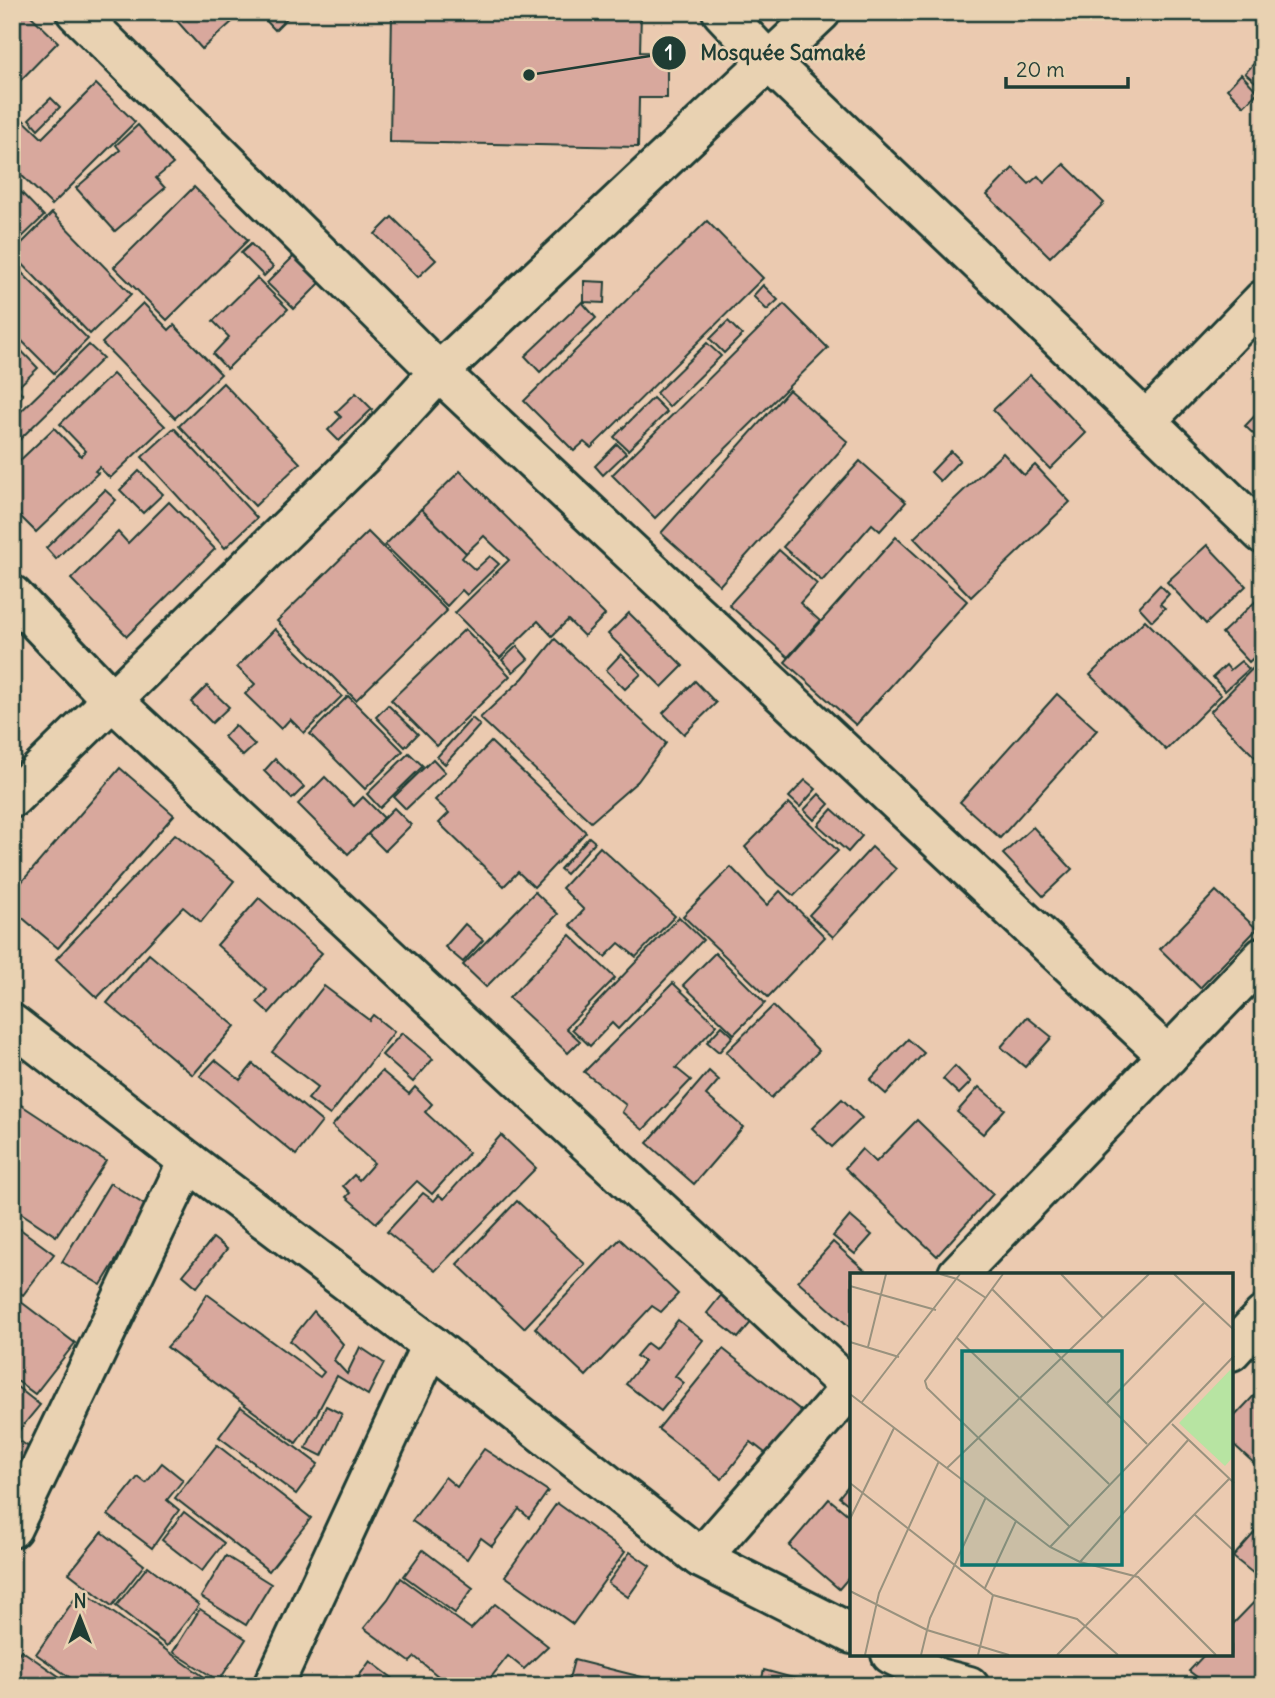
<svg xmlns="http://www.w3.org/2000/svg" width="1275" height="1698" font-family="Delius,sans-serif">
  <rect width="100%" height="100%" fill="#ebcab0"/>
  <filter id="ink" filterUnits="userSpaceOnUse"><feTurbulence type="fractalNoise" baseFrequency=".0143" numOctaves="2"/><feDisplacementMap in="SourceGraphic" scale="14" xChannelSelector="R" yChannelSelector="G"/><feConvolveMatrix kernelMatrix="1 2 1 2 8 2 1 2 1" color-interpolation-filters="sRGB"/></filter>
  <g filter="url(#ink)">
    <!-- building -->
    <g fill="#d8a89d" stroke="#1f3d34" stroke-width="2">
      <polygon points="12,12 27,12 58,42 12,89"/>
      <polygon points="169,12 243,12 202,49"/>
      <polygon points="258,12 293,12 275,30"/>
      <polygon points="392,12 641,12 640,52 667,53 667,98 639,98 638,147 390,142"/>
      <polygon points="1263,54 1263,85 1261,87 1245,73"/>
      <polygon points="1241,74 1258,92 1244,106 1227,89"/>
      <polygon points="96,84 135,122 52,205 12,166 12,109 42,138"/>
      <polygon points="51,98 60,107 38,129 29,119"/>
      <polygon points="138,125 173,164 156,178 165,188 115,231 76,188 120,150 116,145"/>
      <polygon points="1064,164 1104,203 1050,257 987,195 1013,168 1029,184 1038,176 1044,183"/>
      <polygon points="12,183 44,216 12,247"/>
      <polygon points="194,187 248,240 167,320 114,267"/>
      <polygon points="52,213 131,294 90,334 12,253"/>
      <polygon points="392,217 436,260 418,277 375,234"/>
      <polygon points="707,221 763,278 591,448 584,442 574,451 524,401"/>
      <polygon points="251,244 273,267 264,276 241,253"/>
      <polygon points="303,247 330,273 294,309 267,283"/>
      <polygon points="12,263 88,339 54,373 12,331"/>
      <polygon points="257,278 288,309 227,369 213,354 229,337 213,321"/>
      <polygon points="584,281 605,282 604,303 584,302"/>
      <polygon points="763,285 778,300 767,310 753,296"/>
      <polygon points="582,302 596,318 540,372 525,356"/>
      <polygon points="143,303 169,330 174,325 221,374 175,418 102,343"/>
      <polygon points="784,304 828,348 655,518 612,475"/>
      <polygon points="728,321 742,335 724,353 710,339"/>
      <polygon points="12,341 38,368 17,388 23,395 13,405"/>
      <polygon points="707,343 721,356 669,407 656,393"/>
      <polygon points="89,345 103,358 15,444 12,441 12,420"/>
      <polygon points="113,374 165,426 110,478 99,467 95,471 98,473 36,532 12,508 12,468 54,428 81,456 86,451 60,424"/>
      <polygon points="1030,375 1086,433 1050,469 993,410"/>
      <polygon points="223,383 300,463 255,506 179,426"/>
      <polygon points="789,390 848,442 720,585 661,533"/>
      <polygon points="356,393 372,409 339,441 328,430 341,417 336,412"/>
      <polygon points="653,398 667,412 628,450 614,437"/>
      <polygon points="1263,407 1263,443 1245,426"/>
      <polygon points="174,428 257,518 225,548 142,457"/>
      <polygon points="617,444 626,453 603,475 595,466"/>
      <polygon points="951,451 960,460 940,481 931,472"/>
      <polygon points="1003,453 1024,475 1035,465 1070,502 971,597 914,538"/>
      <polygon points="860,461 906,502 880,531 872,524 822,581 783,547"/>
      <polygon points="139,471 163,494 143,513 120,490"/>
      <polygon points="460,471 605,615 584,636 568,620 552,636 538,621 500,658 455,613 509,560 484,536 466,553 421,509"/>
      <polygon points="105,490 116,500 56,559 46,548"/>
      <polygon points="169,502 215,549 127,636 71,579 118,532 128,543"/>
      <polygon points="421,509 466,553 462,558 475,570 490,556 499,564 467,595 462,590 447,606 385,545"/>
      <polygon points="368,532 447,611 356,700 277,621"/>
      <polygon points="896,537 967,601 856,725 785,662"/>
      <polygon points="1207,545 1246,586 1206,624 1167,582"/>
      <polygon points="779,550 817,584 800,603 820,621 788,657 729,605"/>
      <polygon points="1160,585 1169,594 1160,604 1165,608 1152,621 1139,607"/>
      <polygon points="1258,599 1263,604 1263,649 1249,662 1222,633"/>
      <polygon points="629,613 683,666 662,687 608,634"/>
      <polygon points="1145,620 1221,695 1166,750 1090,675"/>
      <polygon points="275,629 342,696 304,733 290,719 281,729 245,694 255,684 237,667"/>
      <polygon points="465,629 510,676 437,746 391,700"/>
      <polygon points="555,639 666,743 638,781 591,822 480,718 523,678"/>
      <polygon points="517,646 528,659 513,672 502,660"/>
      <polygon points="621,654 641,674 625,689 606,670"/>
      <polygon points="1263,658 1263,765 1210,712"/>
      <polygon points="1241,661 1249,669 1225,691 1213,677 1226,665 1230,670"/>
      <polygon points="695,681 716,703 684,734 663,713"/>
      <polygon points="207,686 229,707 212,723 191,702"/>
      <polygon points="1057,694 1097,730 1000,838 960,802"/>
      <polygon points="348,696 403,751 365,789 310,734"/>
      <polygon points="388,705 418,734 405,747 376,717"/>
      <polygon points="472,718 480,725 445,764 437,757"/>
      <polygon points="235,725 255,745 243,756 224,737"/>
      <polygon points="491,742 586,832 534,887 518,872 504,886 439,823 449,813 435,800"/>
      <polygon points="409,753 423,766 380,808 367,794"/>
      <polygon points="275,759 304,787 292,799 264,771"/>
      <polygon points="433,759 445,772 406,809 394,797"/>
      <polygon points="120,768 174,815 58,948 12,909 12,893"/>
      <polygon points="325,777 354,806 363,797 384,818 348,854 298,804"/>
      <polygon points="805,780 816,789 800,807 789,797"/>
      <polygon points="819,794 829,804 814,820 804,810"/>
      <polygon points="789,803 838,851 794,896 768,875 745,847"/>
      <polygon points="394,808 411,825 385,851 368,834"/>
      <polygon points="832,809 862,836 848,852 818,825"/>
      <polygon points="1033,827 1072,869 1043,896 1003,854"/>
      <polygon points="175,834 234,881 201,922 183,907 97,998 56,959"/>
      <polygon points="589,837 595,842 566,874 560,869"/>
      <polygon points="600,847 675,916 636,957 619,943 605,957 570,925 584,910 562,888"/>
      <polygon points="872,847 896,869 833,937 809,915"/>
      <polygon points="731,867 767,905 780,891 825,937 768,997 683,916"/>
      <polygon points="1216,891 1257,929 1200,988 1160,949"/>
      <polygon points="535,892 558,914 486,987 463,965"/>
      <polygon points="259,898 322,953 269,1013 257,1002 267,990 217,945"/>
      <polygon points="679,917 703,940 618,1029 612,1023 590,1046 572,1029"/>
      <polygon points="465,924 483,940 463,962 445,947"/>
      <polygon points="570,935 615,978 566,1028 580,1041 568,1053 509,998"/>
      <polygon points="715,953 765,1003 734,1034 683,985"/>
      <polygon points="149,954 235,1026 193,1075 107,1003"/>
      <polygon points="673,983 717,1025 676,1068 691,1080 643,1130 622,1112 626,1105 584,1072"/>
      <polygon points="324,986 369,1020 373,1015 394,1032 330,1115 308,1099 318,1087 272,1052"/>
      <polygon points="773,1006 819,1051 771,1098 726,1052"/>
      <polygon points="1027,1017 1052,1037 1025,1067 1001,1047"/>
      <polygon points="722,1026 733,1036 719,1052 707,1042"/>
      <polygon points="402,1033 433,1059 413,1082 382,1055"/>
      <polygon points="908,1039 924,1053 886,1094 870,1080"/>
      <polygon points="215,1060 240,1080 253,1064 322,1122 296,1155 200,1076"/>
      <polygon points="955,1066 971,1082 959,1094 943,1079"/>
      <polygon points="382,1071 409,1094 415,1087 432,1104 425,1112 469,1153 432,1194 417,1181 376,1223 346,1197 350,1193 343,1186 354,1175 359,1180 374,1163 332,1126"/>
      <polygon points="709,1071 719,1080 706,1095 743,1127 694,1184 647,1143"/>
      <polygon points="979,1087 1005,1109 983,1134 957,1112"/>
      <polygon points="12,1099 106,1161 56,1236 12,1207"/>
      <polygon points="842,1099 862,1118 832,1147 812,1128"/>
      <polygon points="917,1120 993,1194 937,1256 845,1168 862,1149 876,1162"/>
      <polygon points="501,1135 536,1168 435,1271 387,1232 423,1193 434,1201 439,1195 444,1199"/>
      <polygon points="110,1183 148,1207 101,1285 62,1262"/>
      <polygon points="517,1201 585,1264 524,1328 457,1264"/>
      <polygon points="850,1216 872,1235 855,1254 833,1236"/>
      <polygon points="12,1223 54,1254 23,1295 12,1286"/>
      <polygon points="213,1238 227,1249 197,1287 183,1275"/>
      <polygon points="620,1239 678,1294 661,1312 652,1306 586,1376 535,1328"/>
      <polygon points="833,1242 869,1274 852,1274 852,1329 798,1281"/>
      <polygon points="727,1288 758,1314 738,1338 707,1313"/>
      <polygon points="207,1294 320,1377 324,1372 290,1341 314,1311 343,1344 334,1360 347,1374 360,1347 384,1363 368,1395 337,1376 316,1415 296,1443 167,1347 190,1322"/>
      <polygon points="12,1295 75,1343 35,1394 12,1377"/>
      <polygon points="678,1320 703,1340 675,1376 684,1383 661,1411 626,1384 644,1361 636,1356 647,1343 655,1349"/>
      <polygon points="723,1349 804,1413 769,1456 751,1442 722,1479 658,1429"/>
      <polygon points="12,1383 40,1405 12,1439"/>
      <polygon points="1263,1386 1263,1455 1255,1464 1231,1442 1231,1420"/>
      <polygon points="326,1406 342,1414 322,1456 306,1448"/>
      <polygon points="241,1407 318,1464 296,1494 219,1437"/>
      <polygon points="20,1441 30,1448 12,1471 12,1451"/>
      <polygon points="217,1445 311,1518 269,1571 175,1498"/>
      <polygon points="484,1449 548,1491 529,1518 519,1509 492,1546 481,1538 467,1559 412,1521 445,1477 457,1487"/>
      <polygon points="162,1463 183,1480 167,1500 179,1510 152,1548 108,1515 138,1477 146,1483"/>
      <polygon points="852,1481 852,1507 839,1497"/>
      <polygon points="829,1499 852,1518 852,1574 839,1589 789,1546"/>
      <polygon points="557,1503 625,1552 573,1624 505,1576"/>
      <polygon points="184,1512 224,1543 202,1571 162,1540"/>
      <polygon points="1263,1523 1263,1564 1254,1574 1233,1557"/>
      <polygon points="102,1532 144,1565 112,1606 69,1573"/>
      <polygon points="423,1550 473,1588 455,1613 404,1576"/>
      <polygon points="630,1552 650,1566 628,1597 608,1583"/>
      <polygon points="226,1556 271,1584 246,1625 201,1597"/>
      <polygon points="148,1566 199,1605 167,1646 116,1606"/>
      <polygon points="401,1578 471,1629 495,1604 548,1646 524,1669 508,1656 484,1686 450,1686 415,1657 410,1662 364,1628 388,1599"/>
      <polygon points="81,1590 217,1686 82,1686 36,1654"/>
      <polygon points="1263,1593 1263,1671 1249,1686 1209,1686 1189,1671 1205,1654 1231,1654 1231,1626"/>
      <polygon points="200,1609 246,1639 219,1681 173,1652"/>
      <polygon points="21,1650 73,1686 12,1686 12,1662"/>
      <polygon points="574,1660 650,1679 649,1686 567,1686"/>
      <polygon points="370,1661 403,1686 352,1686"/>
      <polygon points="764,1670 804,1681 803,1686 760,1686"/>
    </g>
    <g fill="none" stroke-linecap="round" stroke-linejoin="round">
      <defs>
        <g id="minor">
          <polyline points="76,12 439,372 1168,1056"/>
          <polyline points="722,12 768,61 1146,421 1263,534"/>
          <polyline points="1146,421 1263,300"/>
          <polyline points="12,595 112,700 850,1387"/>
          <polyline points="12,798 363,455 439,372 821,12"/>
          <polyline points="12,1024 188,1161 431,1345 701,1558 852,1634"/>
          <polyline points="958,1274 1263,957"/>
          <polyline points="1231,1351 1263,1316"/>
          <polyline points="12,1528 188,1161"/>
          <polyline points="701,1558 852,1386"/>
          <polyline points="891,1654 938,1678 969,1686"/>
          <polyline points="273,1686 431,1345"/>
        </g>
      </defs>
      <!-- minor casing -->
      <use href="#minor" stroke="#1f3d34" stroke-width="44"/>
      <!-- minor -->
      <use href="#minor" stroke="#e9d2b2" stroke-width="38"/>
    </g>
  </g>
  <!-- overview -->
  <g transform="translate(850 1273)">
    <rect width="383" height="383" fill="#ebcab0"/>
    <path d="M383 94V184L375 193 329 150Z" fill="#b7e4a2"/>
    <path fill="none" stroke="#99927e" stroke-width="2" d="M90 1 107 6 136 25M153 1 75 108 77 115 219 253M211 1 253 45M324 1 384 57M0 13 86 37M142 16 297 171M106 64 259 211M0 69 49 84M18 74 36 1M0 121 200 274 230 289 288 304 366 382M12 129 110 1M256 131 355 29M322 151 384 210M97 195 299 1M0 210 143 322 227 346 268 382M344 241 384 278M0 246 44 155M200 274 384 83M230 289 339 166M135 315 166 248M0 318 77 357 159 382M15 382 29 320 89 188M71 382 80 345 136 224M128 382 143 322M207 382 379 206"/>
    <path fill="#0f766e" fill-opacity="0.15" stroke="#0f766e" stroke-width="3.5" d="M112 78H272V292H112Z"/>
    <rect width="383" height="383" fill="none" stroke="#1f3d34" stroke-width="3.5"/>
  </g>
  <!-- callouts -->
  <path fill="none" stroke="#1f3d34" stroke-width="2.5" d="M529 75L669 53"/>
  <g fill="#1f3d34" stroke="#e9d2b2" stroke-width="2.5">
    <circle cx="529" cy="75" r="7"/>
    <circle cx="669" cy="53" r="18"/>
  </g>
  <g font-size="21" text-anchor="middle" font-weight="bold" fill="#fff">
    <text x="669" y="60">1</text>
  </g>
  <g font-size="21" text-anchor="middle" font-weight="bold" fill="#1f3d34" stroke="#e9d2b2" stroke-width="5" stroke-linejoin="round" paint-order="stroke">
    <text x="783" y="60">Mosquée Samaké</text>
  </g>
  <!-- margin -->
  <rect width="1275" height="1698" fill="none" stroke="#e9d2b2" stroke-width="42"/>
  <rect x="21" y="21" width="1233" height="1656" fill="none" stroke="#1f3d34" stroke-width="2.5" filter="url(#ink)"/>
  <!-- north arrow -->
  <g transform="translate(80 1618)" stroke="#e9d2b2" stroke-width="5" paint-order="stroke">
  <path d="M0-5L12 26L0 18L-12 26Z" fill="#1f3d34"/>
  <text y="-10" font-size="19" font-weight="bold" text-anchor="middle" fill="#1f3d34">N</text>
  </g>
  <!-- scale -->
  <path d="M1006 77v10h122v-10" fill="none" stroke="#1f3d34" stroke-width="3.5"/>
  <text x="1016" y="77" font-size="21" fill="#1f3d34" stroke="#e9d2b2" stroke-width="5" paint-order="stroke">20 m</text>
</svg>
